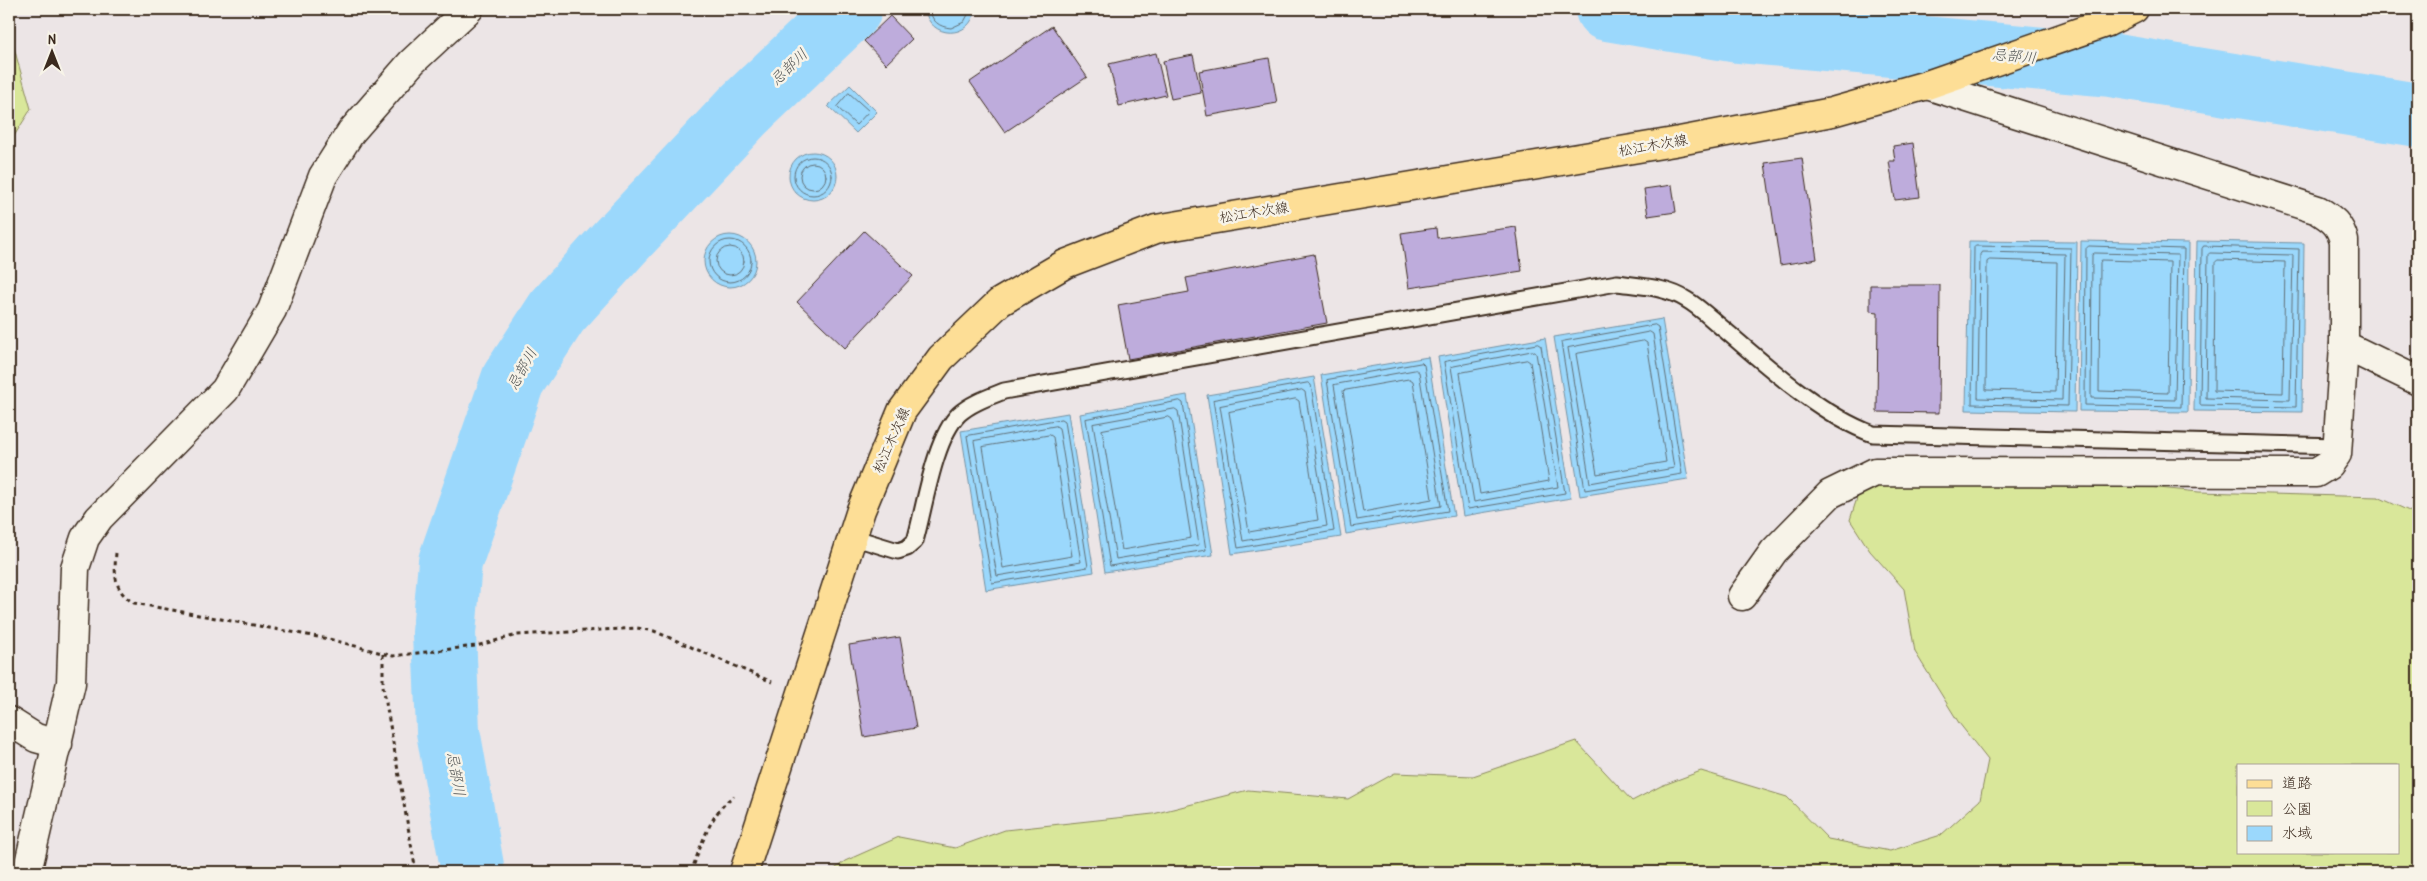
<svg xmlns="http://www.w3.org/2000/svg" width="2427" height="881" font-family="'Patrick Hand','Klee One',sans-serif">
  <rect width="100%" height="100%" fill="#ece5e6"/>
  <filter id="ink" filterUnits="userSpaceOnUse"><feTurbulence type="fractalNoise" baseFrequency=".02" numOctaves="2"/><feDisplacementMap in="SourceGraphic" scale="10" xChannelSelector="R" yChannelSelector="G"/><feConvolveMatrix kernelMatrix="1 2 1 2 8 2 1 2 1" color-interpolation-filters="sRGB"/></filter>
  <g filter="url(#ink)">
    <!-- green -->
    <g fill="#d9e79a" stroke="#8a885c" fill-rule="evenodd">
      <polygon points="9,9 14,48 31,109 9,144"/>
      <path d="M1864 476 2068 479 2199 492 2378 497 2418 515V872H831L845 861 899 837 955 848 1005 830 1153 814 1248 790 1348 799 1395 773 1473 776 1576 741 1632 801 1661 786 1701 771 1787 797 1828 839 1890 851 1941 835 1980 800 1988 760 1959 723 1915 652 1904 589 1870 551 1850 520ZM2238 765H2398V852H2238Z"/>
    </g>
    <!-- water -->
    <g fill="#9bd8fc" stroke="#7592a3">
      <path d="M925 9H975C972 40 929 40 925 9Z"/>
      <polygon points="850,85 877,112 856,133 828,106"/>
      <circle cx="813" cy="176" r="24"/>
      <circle cx="730" cy="261" r="26"/>
      <polygon points="1969,241 2077,242 2075,412 1966,410"/>
      <polygon points="2081,241 2189,243 2188,412 2079,411"/>
      <polygon points="2197,241 2304,243 2302,412 2194,411"/>
      <polygon points="1662,319 1688,479 1580,496 1554,337"/>
      <polygon points="1545,338 1571,498 1463,516 1438,357"/>
      <polygon points="1428,357 1454,516 1346,534 1321,375"/>
      <polygon points="1314,377 1341,537 1232,554 1207,395"/>
      <polygon points="1187,395 1213,555 1105,572 1080,414"/>
      <polygon points="1068,413 1094,572 986,590 961,431"/>
    </g>
    <g fill="none" stroke-linecap="round" stroke-linejoin="round">
      <!-- shore -->
      <g stroke="#617077" stroke-width="1">
        <path d="M930 9C931 21 939 27 951 28L964 22 971 9"/>
        <polygon points="849,93 869,111 856,125 837,107"/>
        <circle cx="813" cy="176" r="19"/>
        <circle cx="813" cy="176" r="13"/>
        <circle cx="730" cy="261" r="21"/>
        <polygon points="1976,246 2071,248 2068,406 1972,404 1974,248"/>
        <polygon points="2089,246 2184,249 2181,407 2085,405 2086,249"/>
        <polygon points="2204,246 2299,249 2296,407 2200,405 2202,249"/>
        <circle cx="730" cy="261" r="14"/>
        <polygon points="1982,252 2065,254 2062,400 1978,398 1980,255"/>
        <polygon points="2095,253 2178,255 2175,400 2091,398 2092,255"/>
        <polygon points="2210,253 2293,255 2290,400 2206,398 2208,255"/>
        <polygon points="1990,260 2057,262 2055,392 1986,390 1987,262"/>
        <polygon points="2102,260 2170,262 2168,393 2099,391 2100,263"/>
        <polygon points="2218,260 2285,262 2283,393 2214,391 2215,263"/>
        <polygon points="1655,325 1658,327 1682,474 1585,490 1561,342"/>
        <polygon points="1650,332 1653,334 1674,468 1590,483 1568,348"/>
        <polygon points="1644,341 1647,343 1666,462 1597,474 1576,354"/>
        <polygon points="1538,344 1541,346 1565,493 1468,509 1444,362"/>
        <polygon points="1533,351 1536,353 1558,487 1474,502 1451,367"/>
        <polygon points="1527,360 1530,362 1549,481 1480,494 1460,373"/>
        <polygon points="1422,363 1424,365 1448,511 1351,527 1327,380"/>
        <polygon points="1416,370 1419,372 1441,506 1357,520 1334,385"/>
        <polygon points="1410,379 1413,381 1432,499 1363,512 1343,391"/>
        <polygon points="1308,383 1311,385 1334,531 1238,548 1213,400"/>
        <polygon points="1302,390 1305,392 1327,526 1243,541 1220,406"/>
        <polygon points="1296,399 1299,401 1318,520 1249,532 1229,412"/>
        <polygon points="1180,401 1183,403 1206,550 1110,566 1086,419"/>
        <polygon points="1175,409 1178,411 1199,545 1116,559 1093,424"/>
        <polygon points="1169,417 1172,419 1191,538 1122,550 1102,430"/>
        <polygon points="1062,419 1065,421 1088,567 992,583 967,436"/>
        <polygon points="1056,426 1059,428 1081,562 997,576 974,441"/>
        <polygon points="1050,435 1053,437 1072,556 1003,568 983,447"/>
      </g>
      <!-- river -->
      <g stroke="#9bd8fc" stroke-width="64">
        <polyline points="1607,9 1738,31 2110,65 2418,115"/>
        <polyline points="473,872 448,731 444,633 450,562 513,380 557,312 619,243 743,111 850,9"/>
      </g>
    </g>
    <!-- building -->
    <g fill="#beacdc" stroke="#3b2a1e">
      <polygon points="890,16 912,39 886,64 864,41"/>
      <polygon points="1052,26 1087,77 1005,132 970,82"/>
      <polygon points="1156,53 1166,95 1119,106 1109,64"/>
      <polygon points="1193,55 1201,93 1171,99 1163,61"/>
      <polygon points="1269,58 1277,103 1207,116 1199,71"/>
      <polygon points="1913,143 1920,197 1895,200 1889,161 1895,161 1893,146"/>
      <polygon points="1802,158 1817,259 1780,265 1765,163"/>
      <polygon points="1672,185 1676,212 1648,216 1644,189"/>
      <polygon points="1516,227 1522,271 1409,288 1401,233 1436,228 1437,238"/>
      <polygon points="864,231 913,276 845,348 797,302"/>
      <polygon points="1314,254 1327,323 1128,359 1118,305 1189,292 1186,278"/>
      <polygon points="1870,285 1940,285 1939,413 1877,412 1878,312 1870,311"/>
      <polygon points="900,637 916,728 864,737 849,645"/>
    </g>
    <g fill="none" stroke-linecap="round" stroke-linejoin="round">
      <defs>
        <path id="lane" d="M852 537 898 551 907 548 915 541C925 506 934 439 959 414 971 403 989 397 1004 391L1617 283C1640 286 1667 287 1687 300 1701 308 1713 321 1726 331 1768 367 1821 415 1873 434L2338 446"/>
        <g id="street">
          <path d="M1927 85 2318 210C2332 219 2340 224 2344 241V345L2418 381"/>
          <polyline points="1742,596 1774,551 1830,494 1875,472 2316,473 2329,465 2337,454 2344,345"/>
          <polyline points="9,721 36,738 58,744"/>
          <polyline points="27,872 71,683 75,568 85,538 99,518 225,390 272,310 323,176 351,132 412,62 469,9"/>
        </g>
        <polyline id="primary" points="744,872 861,510 902,411 941,358 1000,302 1065,264 1156,229 1674,142 1832,112 1927,85 2108,22 2134,9"/>
      </defs>
      <!-- lane casing -->
      <use href="#lane" stroke="#3b2a1e" stroke-width="19"/>
      <!-- street casing -->
      <use href="#street" stroke="#3b2a1e" stroke-width="31"/>
      <!-- primary casing -->
      <use href="#primary" stroke="#3b2a1e" stroke-width="31"/>
      <!-- path -->
      <g stroke="#3b2a1e" stroke-width="3" stroke-dasharray="4 4" stroke-linecap="butt">
        <path d="M116 553C114 575 114 591 134 603L329 639 393 656 476 646 517 635 637 628 654 631 772 682"/>
        <polyline points="383,654 383,686 416,872"/>
        <path d="M691 872C701 847 710 812 734 796"/>
      </g>
      <!-- lane -->
      <use href="#lane" stroke="#f7f3e8" stroke-width="15"/>
      <!-- street -->
      <use href="#street" stroke="#f7f3e8" stroke-width="28"/>
      <!-- primary -->
      <use href="#primary" stroke="#fdde96" stroke-width="28"/>
    </g>
  </g>
  <g text-anchor="middle" stroke-width="5" stroke-linejoin="round" paint-order="stroke">
    <!-- street labels -->
    <g font-size="14" fill="#3b2a1e" stroke="#f7f3e8">
      <text transform="translate(1653 145) rotate(-10)" y="5">松江木次線</text>
      <text transform="translate(1254 212) rotate(-9)" y="5">松江木次線</text>
      <text transform="translate(891 440) rotate(-66)" y="5">松江木次線</text>
    </g>
    <!-- water labels -->
    <g font-size="15" font-style="italic" fill="#535656" stroke="#f7f3e8">
      <text transform="translate(2014 56) rotate(5)" y="5">忌部川</text>
      <text transform="translate(789 67) rotate(-44)" y="5">忌部川</text>
      <text transform="translate(522 369) rotate(-61)" y="5">忌部川</text>
      <text transform="translate(456 774) rotate(80)" y="5">忌部川</text>
    </g>
  </g>
  <!-- margin -->
  <rect width="2427" height="881" fill="none" stroke="#f7f3e8" stroke-width="30"/>
  <rect x="15" y="15" width="2397" height="851" fill="none" stroke="#3b2a1e" stroke-width="2" filter="url(#ink)"/>
  <!-- legend -->
  <rect x="2237" y="764" width="162" height="90" fill="#f7f3e8" stroke="#aca397"/>
  <rect x="2247" y="780" width="25" height="8" fill="#fdde96" stroke="#aca397"/>
  <text x="2282" y="788" font-size="15" fill="#3b2a1e">道路</text>
  <rect x="2247" y="801" width="25" height="15" fill="#d9e79a" stroke="#aca397"/>
  <text x="2282" y="814" font-size="15" fill="#3b2a1e">公園</text>
  <rect x="2247" y="826" width="25" height="15" fill="#9bd8fc" stroke="#aca397"/>
  <text x="2282" y="838" font-size="15" fill="#3b2a1e">水域</text>
  <!-- north arrow -->
  <g transform="translate(52 52)" stroke="#f7f3e8" stroke-width="4" paint-order="stroke">
  <path d="M0-4L9 19L0 12L-9 19Z" fill="#3b2a1e"/>
  <text y="-8" font-size="14" font-weight="bold" text-anchor="middle" fill="#3b2a1e">N</text>
  </g>
</svg>
